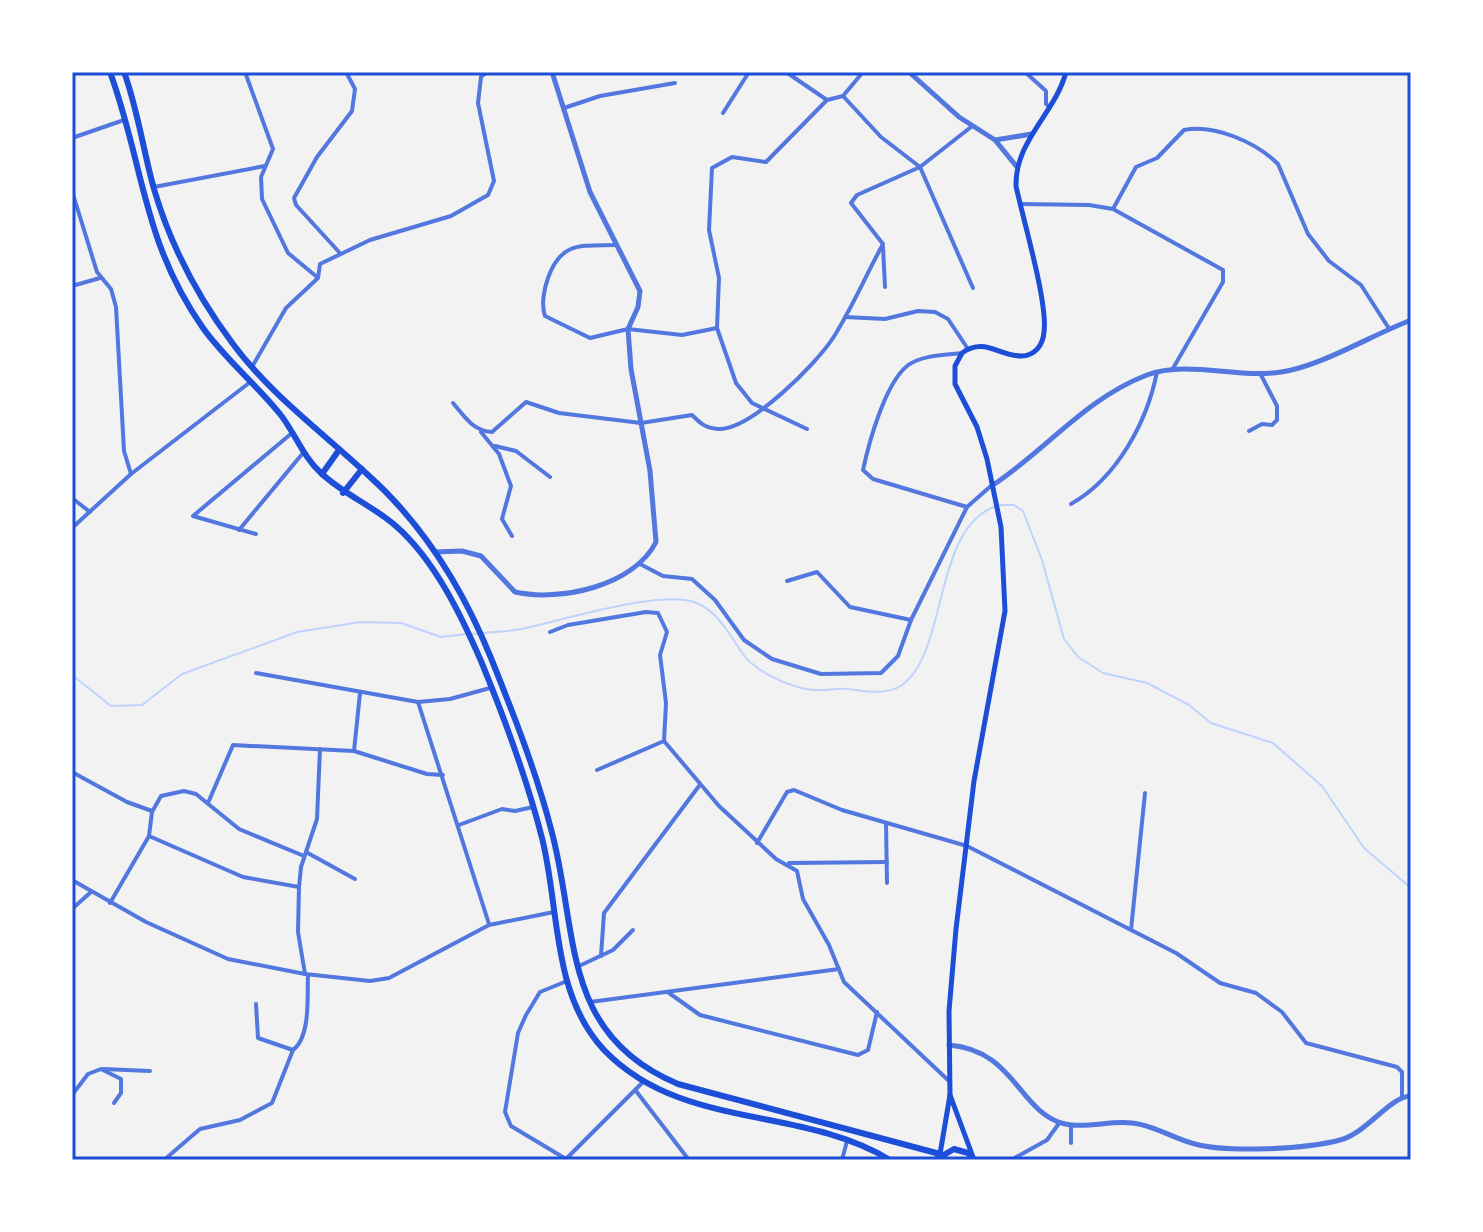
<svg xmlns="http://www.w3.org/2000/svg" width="1483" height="1232" font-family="Arial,sans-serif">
  <rect width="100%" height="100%" fill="#f2f2f2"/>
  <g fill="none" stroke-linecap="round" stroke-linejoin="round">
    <!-- stream -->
    <g stroke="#bfd3fe" stroke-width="2">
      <polyline points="1000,505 1014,505 1023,511 1042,560 1064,639 1078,657 1103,673 1147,683 1189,705 1211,723 1273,743 1322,786 1364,848 1411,888"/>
      <path d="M473 634C489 632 506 632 521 629 561 621 658 590 694 602 719 611 729 635 743 654 755 671 786 685 806 689 819 692 835 688 848 689 865 691 886 696 902 685 948 652 933 530 994 507"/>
      <polyline points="72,675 111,706 142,705 182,674 297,632 361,622 401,623 441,637 467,634"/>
    </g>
    <!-- minor -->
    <g stroke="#5277de" stroke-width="4">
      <polyline points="245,72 273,149 261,177 262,199 288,253 317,277"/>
      <polyline points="786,72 827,100"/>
      <polyline points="1025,72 1046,91 1046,104 1050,107"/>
      <polyline points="843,96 881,137 920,167 973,288"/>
      <polyline points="564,108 600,96 675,83"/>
      <polyline points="723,113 749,72"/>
      <polyline points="72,138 124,120"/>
      <polyline points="154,187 265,166"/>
      <polyline points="72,191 97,272 111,289 116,307 124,451 131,474"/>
      <polyline points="1020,204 1089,205 1113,209 1223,270 1223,282 1172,370"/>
      <path d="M1113 209 1136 167 1157 158 1184 130C1214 124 1256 142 1278 164L1308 234 1329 261 1361 285 1388 327"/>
      <path d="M616 245C581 246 561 241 548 278 544 289 541 305 545 316L590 338 628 329 682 335 717 328 736 383 752 403 807 429"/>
      <polyline points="883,247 885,287"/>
      <polyline points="339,252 296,205 294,198 317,157 352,111 355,89 346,72"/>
      <polyline points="72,286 100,278"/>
      <polyline points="845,317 885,319 918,311 935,312 948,319 968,349"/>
      <polyline points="717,328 719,278 709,230 712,168 732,157 766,162 827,100 843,96 863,72"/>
      <path d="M962 353C945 355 921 355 907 366 885 384 869 442 863 470L873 479 967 507"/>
      <polyline points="252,367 286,308 318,278 320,264 370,240 451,216 488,195 494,181 478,103 481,77 487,72"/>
      <path d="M453 403C465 417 473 431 492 432L526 402 559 413 641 423 692 415C700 423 705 428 718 429 751 430 816 364 833 338 852 308 866 275 883 244L851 203 857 195 920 167 971 127"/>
      <polyline points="1249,431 1262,424 1272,425 1277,420 1277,406 1261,375"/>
      <polyline points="481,432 499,454 511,486 502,519 512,536"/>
      <polyline points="495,446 516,451 550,477"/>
      <polyline points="72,498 90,512"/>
      <path d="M1071 504C1117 478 1147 422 1157 372"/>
      <polyline points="72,528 131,474 249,383"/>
      <polyline points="239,530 303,453"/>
      <polyline points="256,534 193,516 292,433"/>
      <polyline points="640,564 663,576 692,579 715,600 744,640 772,659 821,674 881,673 898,656 911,620 967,507 992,485"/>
      <polyline points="787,581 817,572 850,607 911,620"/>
      <polyline points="550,632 568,625 646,612 658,613 667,632 660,655 666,703 664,741 719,806 776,859 797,871 803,899 829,945 844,982 949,1081"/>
      <polyline points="256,673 418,702 450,699 490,688"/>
      <polyline points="418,702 489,924"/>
      <polyline points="354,751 360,693"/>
      <polyline points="597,770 664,741"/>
      <polyline points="72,772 127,802 152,811"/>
      <polyline points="208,803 233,745 354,751 427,774 443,775"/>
      <polyline points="886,823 887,883"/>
      <polyline points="459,825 502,809 515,811 533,807"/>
      <polyline points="149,836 243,877 299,887"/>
      <polyline points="757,843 787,792 794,790 842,810 967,846 1176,953 1220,983 1256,993 1282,1012 1306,1043 1397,1067 1402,1072 1402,1097"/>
      <polyline points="306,852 355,879"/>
      <polyline points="789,863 887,862"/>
      <polyline points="72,880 146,922 228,959 305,974 370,981 389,978 489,925 554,912"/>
      <polyline points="110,903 149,836 152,812 161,796 184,791 196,794 239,829 304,856"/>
      <polyline points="72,909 91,892"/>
      <polyline points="1131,930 1145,793"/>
      <polyline points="601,956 604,913 699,786"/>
      <polyline points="577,967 613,950 633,930"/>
      <polyline points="305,974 298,932 299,887 301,867 317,819 320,749"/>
      <polyline points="669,993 700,1015 858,1055 868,1050 877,1012"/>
      <polyline points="590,1002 839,969"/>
      <polyline points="256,1004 258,1038 293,1050"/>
      <polyline points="103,1069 150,1071"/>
      <polyline points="636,1091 689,1160"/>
      <polyline points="72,1095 88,1074 101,1069 121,1079 121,1093 114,1103"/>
      <polyline points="1071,1143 1071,1125"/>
      <polyline points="566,1159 511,1126 505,1112 518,1033 526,1015 540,992 567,981"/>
      <polyline points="566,1159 643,1082"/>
      <path d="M164 1160 200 1129 240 1120 272 1103 293 1050C311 1037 307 995 308 975"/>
      <polyline points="842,1160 847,1141"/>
      <polyline points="1011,1160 1047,1140 1060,1122"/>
    </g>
    <!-- tertiary -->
    <g stroke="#5277de" stroke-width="5">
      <polyline points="909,72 959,117 995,140"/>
      <polyline points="1017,167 995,140 1032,134"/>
      <path d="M993 485C1045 451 1086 398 1147 375 1188 360 1237 379 1281 372 1319 367 1372 335 1411 320"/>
      <path d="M435 552 462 551 481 556 515 592C560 602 634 586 656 542L650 471 631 369 628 329 638 307 640 291 590 192 552 72"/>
      <path d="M949 1045C1015 1050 1019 1113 1065 1124 1086 1129 1111 1120 1132 1123 1154 1125 1174 1139 1195 1144 1229 1153 1306 1149 1340 1140 1366 1134 1390 1096 1411 1096"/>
    </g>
    <!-- secondary -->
    <g stroke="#1d4ed8" stroke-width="5">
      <polyline points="950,1095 973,1157"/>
      <path d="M940 1154 950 1095 949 1011 956 929 974 781 1005 611 1001 527 987 459 977 427 955 384V366L962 353C985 337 998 356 1021 356 1035 356 1043 345 1044 332 1048 303 1023 219 1016 186 1015 140 1055 114 1066 72"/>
    </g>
    <!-- trunk -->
    <g stroke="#1d4ed8" stroke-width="6">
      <path d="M110 72C144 165 142 241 203 328 226 360 256 384 280 414 295 433 303 457 321 473 344 495 374 506 397 527 435 561 461 615 481 661 504 717 527 779 542 838 560 909 551 993 604 1050 682 1131 800 1105 890 1160"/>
      <path d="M124 72C138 110 143 150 154 189 171 247 197 296 233 344 270 394 322 432 367 474 423 524 463 589 491 658 513 713 536 771 551 829 579 931 559 1034 678 1084L940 1154"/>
      <polyline points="322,474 339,450"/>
      <polyline points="343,493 362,469"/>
      <polyline points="935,1160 954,1149 968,1153 974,1160"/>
    </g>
  </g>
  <!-- border -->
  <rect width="1483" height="1232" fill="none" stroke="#ffffff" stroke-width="148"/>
  <rect x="74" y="74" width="1335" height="1084" fill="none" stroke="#1d4ed8" stroke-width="3"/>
</svg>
